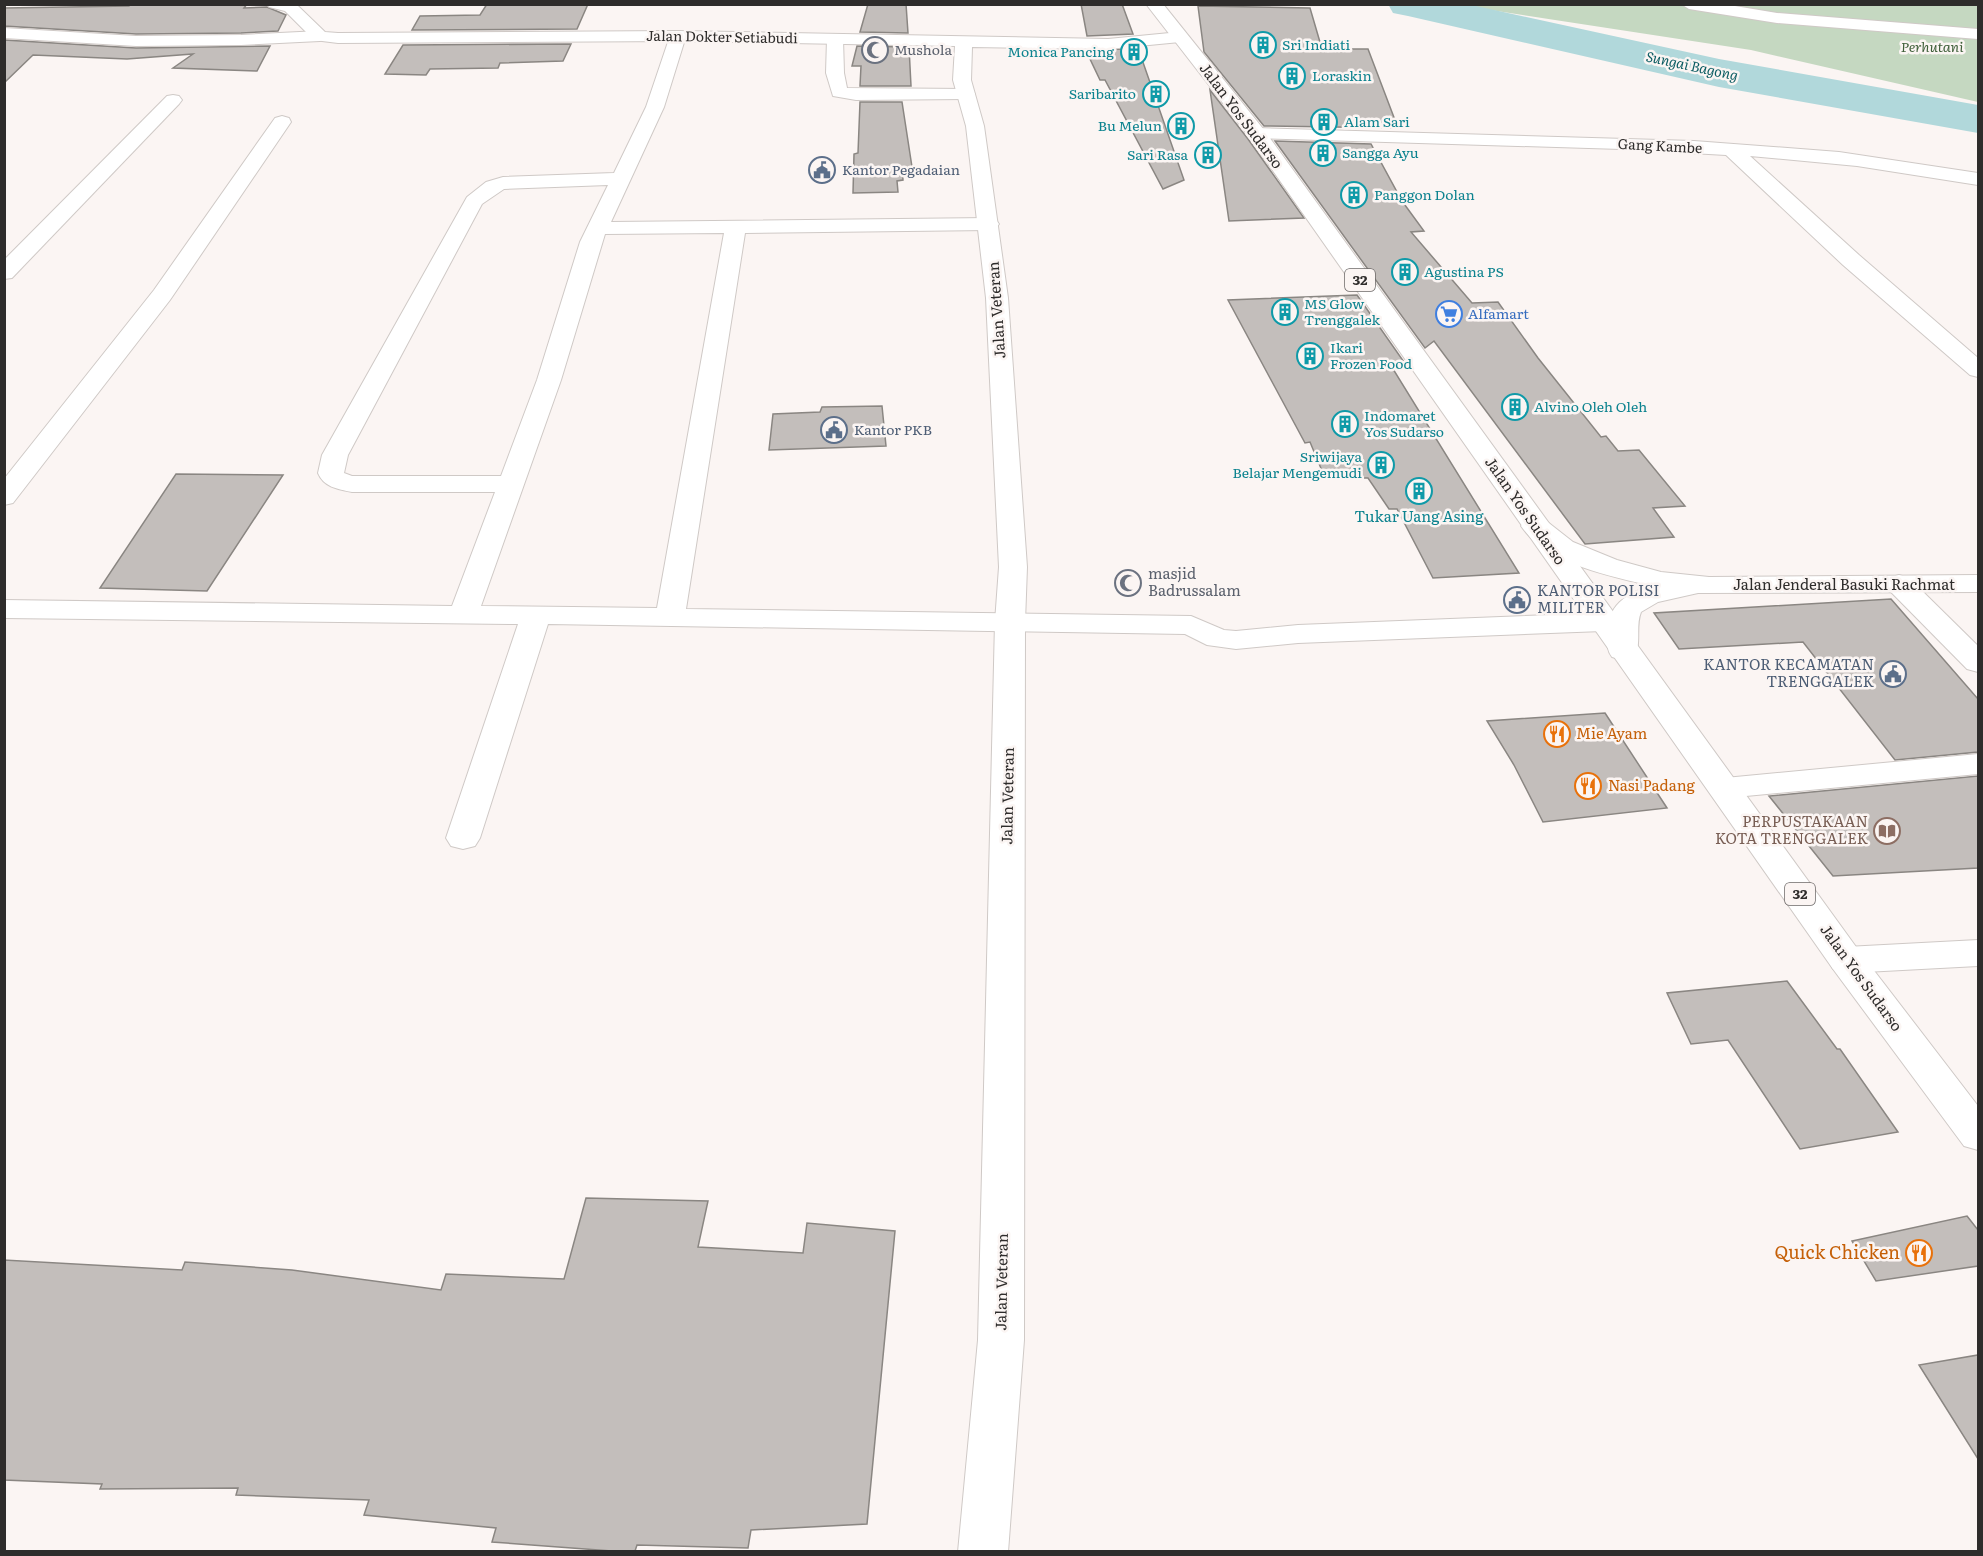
<svg xmlns="http://www.w3.org/2000/svg" width="1983" height="1556" font-family="Literata,serif">
  <rect width="100%" height="100%" fill="#fbf5f3"/>
  <!-- green -->
  <polygon fill="#c5d8c1" points="1458,5 1978,5 1978,102 1751,50"/>
  <g fill="none" stroke-linecap="round" stroke-linejoin="round">
    <!-- river -->
    <polygon fill="#b1d8db" fill-rule="evenodd" points="1388,4 1467,4 1719,59 1978,105 1978,133 1719,87 1408,16 1393,13"/>
  </g>
  <!-- building -->
  <g fill="#c3bebb" stroke="#8a8682" stroke-width="1.5">
    <polygon points="130,4 247,4 244,8 267,7 286,15 278,31 241,33 136,34 4,26 4,8 129,6"/>
    <polygon points="487,4 588,4 577,29 412,30 420,16 480,15"/>
    <polygon points="868,4 906,4 908,33 860,32"/>
    <polygon points="1081,4 1122,4 1133,34 1087,36"/>
    <polygon points="1198,6 1310,8 1322,49 1368,49 1398,128 1264,126 1204,52"/>
    <polygon points="4,40 136,48 270,46 257,71 173,68 193,54 127,59 33,55 4,83"/>
    <polygon points="571,44 563,61 500,63 498,68 430,69 426,75 385,74 403,45"/>
    <polygon points="857,46 909,47 911,86 860,86 861,66 852,66"/>
    <polygon points="1138,48 1184,180 1163,189 1105,80 1100,80 1090,59 1090,51"/>
    <polygon points="1210,90 1248,139 1304,218 1229,221"/>
    <polygon points="860,102 902,102 912,167 902,167 903,180 897,181 898,192 853,193 854,154 858,153"/>
    <polygon points="1275,141 1371,144 1402,201 1424,231 1411,232 1472,303 1498,302 1538,358 1601,437 1606,436 1618,451 1639,450 1685,506 1653,508 1674,537 1585,544 1434,341 1425,348"/>
    <polygon points="1357,295 1404,362 1393,369 1519,573 1433,578 1397,509 1389,509 1368,478 1325,478 1310,442 1305,443 1228,300"/>
    <polygon points="882,406 886,446 769,450 773,414 820,412 822,407"/>
    <polygon points="176,474 283,475 207,591 100,588"/>
    <polygon points="1891,599 1978,699 1978,752 1895,760 1803,642 1679,649 1654,613"/>
    <polygon points="1605,713 1667,808 1543,822 1514,765 1487,721"/>
    <polygon points="1978,776 1978,868 1833,876 1769,796"/>
    <polygon points="1787,981 1837,1049 1840,1049 1898,1132 1800,1149 1728,1040 1691,1044 1667,993"/>
    <polygon points="586,1198 708,1201 698,1247 803,1253 807,1223 895,1231 867,1524 751,1530 748,1548 637,1545 635,1551 612,1551 492,1542 496,1528 364,1515 369,1500 236,1495 238,1488 100,1489 102,1484 4,1480 4,1260 182,1270 185,1262 292,1270 441,1290 446,1274 564,1279"/>
    <polygon points="1967,1216 1978,1230 1978,1266 1876,1281 1852,1241"/>
    <polygon points="1978,1355 1978,1459 1919,1365"/>
  </g>
  <g fill="none" stroke-linecap="round" stroke-linejoin="round">
    <defs>
      <g id="minor">
        <polygon points="4,28 136,36 241,35 320,31 328,36 320,41 241,45 136,46 4,38"/>
        <path d="M678 31 686 36 664 107 611 222 989 218 996 220 999 224 996 228 989 230 745 233 686 609 1191 616 1224 630 1236 631 1298 625 1603 613 1613 616 1618 622 1613 628 1603 631 1298 643 1236 649 1207 645 1185 634 548 624 480 838 475 846 463 849 451 846 446 838 518 624 4 618V600L452 606 495 492H352C337 489 324 487 318 473L322 455 467 197 486 182 503 177 614 173 646 107 670 36ZM608 185 580 242 537 380 501 476H352L344 473 348 455 482 204 504 189ZM724 233 657 608 481 606 561 380 605 234Z"/>
        <polygon points="835,34 843,39 844,73 847,88 966,89 972,90 975,94 972,98 966,99 856,100 833,96 826,73 827,39"/>
        <polygon points="173,95 179,96 182,100 179,104 12,278 4,279 4,260 167,96"/>
        <polygon points="282,116 289,118 291,122 170,300 13,503 4,505 4,479 154,290 275,118"/>
        <polygon points="1257,128 1694,141 1839,152 1978,173 1978,185 1857,166 1750,156 1859,255 1978,358 1978,377 1970,375 1843,265 1726,155 1621,149 1250,138 1248,134 1250,130"/>
        <polygon points="1899,575 1909,578 1978,646 1978,672 1967,669 1889,590 1885,584 1889,578"/>
        <polygon points="1978,754 1978,774 1725,798 1713,795 1708,788 1713,781 1725,778"/>
        <polygon points="1978,940 1978,966 1846,973 1833,969 1828,960 1833,951 1846,947"/>
      </g>
      <g id="tertiary">
        <polygon points="267,4 297,5 325,32 338,33 678,31 1108,39 1180,32 1188,37 1180,42 1108,49 972,47 971,80 984,126 1008,298 1027,567 1025,622 1024,1340 1008,1552 958,1552 978,1340 995,622 999,567 986,298 966,126 953,80 955,46 678,41 338,43 314,40 285,11 269,7"/>
        <polygon points="1681,4 1723,4 1777,13 1978,29 1978,39 1777,23 1689,9"/>
        <path d="M1535 518 1545 520 1573 542 1617 560 1661 572 1709 577 1978 575V592L1698 593 1658 602 1641 612C1635 626 1642 645 1634 657L1623 660 1612 657C1607 650 1607 644 1607 635 1607 606 1626 593 1651 586 1608 575 1548 565 1521 526L1525 520Z"/>
      </g>
      <polygon id="trunk" points="1146,4 1163,4 1264,130 1859,951 1978,1106 1978,1150 1964,1146 1833,969 1250,138"/>
    </defs>
    <!-- minor casing -->
    <use href="#minor" stroke="#cfc9c6" stroke-width="2"/>
    <!-- tertiary casing -->
    <use href="#tertiary" stroke="#cfc9c6" stroke-width="2"/>
    <!-- trunk casing -->
    <use href="#trunk" stroke="#cfc9c6" stroke-width="2"/>
    <!-- minor -->
    <use href="#minor" fill="#fff" fill-rule="evenodd"/>
    <!-- tertiary -->
    <use href="#tertiary" fill="#fff" fill-rule="evenodd"/>
    <!-- trunk -->
    <use href="#trunk" fill="#fff" fill-rule="evenodd"/>
  </g>
  <!-- icons -->
  <defs>
    <symbol id="building-ring" viewBox="-11 -11 22 22"><circle r="9.5" fill="#fbf5f3" stroke="#0f9aa8" stroke-width="1.5"/><path d="M-4-6H4V6H1V3H-1V6H-4ZM-2.5-4.3h1.7v1.8h-1.7ZM.8-4.3h1.7v1.8H.8ZM-2.5-1h1.7V.8h-1.7ZM.8-1h1.7V.8H.8Z" fill="#0f9aa8"/></symbol>
    <symbol id="mosque-ring" viewBox="-11 -11 22 22"><circle r="9.5" fill="#fbf5f3" stroke="#6b7280" stroke-width="1.5"/><path d="M3.5-4.9A6 6 0 1 0 3.5 4.9A5 5 0 1 1 3.5-4.9Z" fill="#6b7280"/></symbol>
    <symbol id="civic-ring" viewBox="-11 -11 22 22"><circle r="9.5" fill="#fbf5f3" stroke="#5c6f8a" stroke-width="1.5"/><path d="M-.6-6.5H3V-4.5H.6V-3L4-1V1h2V6H-6V1h2V-1L-.6-3ZM-1.2 2.5V6h2.4V2.5Z" fill="#5c6f8a"/></symbol>
    <symbol id="supermarket-ring" viewBox="-11 -11 22 22"><circle r="9.5" fill="#fbf5f3" stroke="#3f7fe0" stroke-width="1.5"/><path d="M-6-5.5h2.5l.6 2H6L4.5 2H-2.5L-4.4-4H-6ZM-1.5 3.2a1.3 1.3 0 1 0 .1 0ZM3 3.2a1.3 1.3 0 1 0 .1 0Z" fill="#3f7fe0"/></symbol>
    <symbol id="restaurant-ring" viewBox="-11 -11 22 22"><circle r="9.5" fill="#fbf5f3" stroke="#e8710a" stroke-width="1.5"/><path d="M-5-6h1v4h1v-4h1v4h1v-4h1v5L-1.5 .5V6h-2V.5L-5-1ZM5-6V6H3V1.5H1.5Q1.5-4 5-6Z" fill="#e8710a"/></symbol>
    <symbol id="library-ring" viewBox="-11 -11 22 22"><circle r="9.5" fill="#fbf5f3" stroke="#8d6e63" stroke-width="1.5"/><path d="M-6-4Q-3-5.5-.7-3.5V5Q-3 3-6 4ZM6-4Q3-5.5 .7-3.5V5Q3 3 6 4Z" fill="#8d6e63"/></symbol>
  </defs>
  <g fill-rule="evenodd">
    <use href="#building-ring" x="1248" y="30" width="30" height="30"/>
    <use href="#mosque-ring" x="860" y="35" width="30" height="30"/>
    <use href="#building-ring" x="1119" y="37" width="30" height="30"/>
    <use href="#building-ring" x="1277" y="61" width="30" height="30"/>
    <use href="#building-ring" x="1141" y="79" width="30" height="30"/>
    <use href="#building-ring" x="1309" y="107" width="30" height="30"/>
    <use href="#building-ring" x="1166" y="111" width="30" height="30"/>
    <use href="#building-ring" x="1308" y="138" width="30" height="30"/>
    <use href="#building-ring" x="1193" y="140" width="30" height="30"/>
    <use href="#civic-ring" x="807" y="155" width="30" height="30"/>
    <use href="#building-ring" x="1339" y="180" width="30" height="30"/>
    <use href="#building-ring" x="1390" y="257" width="30" height="30"/>
    <use href="#building-ring" x="1270" y="297" width="30" height="30"/>
    <use href="#supermarket-ring" x="1434" y="299" width="30" height="30"/>
    <use href="#building-ring" x="1295" y="341" width="30" height="30"/>
    <use href="#building-ring" x="1500" y="392" width="30" height="30"/>
    <use href="#building-ring" x="1330" y="409" width="30" height="30"/>
    <use href="#civic-ring" x="819" y="415" width="30" height="30"/>
    <use href="#building-ring" x="1366" y="450" width="30" height="30"/>
    <use href="#building-ring" x="1404" y="476" width="30" height="30"/>
    <use href="#mosque-ring" x="1113" y="568" width="30" height="30"/>
    <use href="#civic-ring" x="1502" y="585" width="30" height="30"/>
    <use href="#civic-ring" x="1878" y="659" width="30" height="30"/>
    <use href="#restaurant-ring" x="1542" y="719" width="30" height="30"/>
    <use href="#restaurant-ring" x="1573" y="771" width="30" height="30"/>
    <use href="#library-ring" x="1872" y="816" width="30" height="30"/>
    <use href="#restaurant-ring" x="1904" y="1238" width="30" height="30"/>
  </g>
  <g text-anchor="middle" stroke-width="5" stroke-linejoin="round" paint-order="stroke">
    <!-- far-street labels -->
    <g font-size="14" fill="#2e2c2b" stroke="#fbf5f3">
      <text transform="translate(722 37) rotate(1)" y="5">Jalan Dokter Setiabudi</text>
      <text transform="translate(1660 146) rotate(3)" y="5">Gang Kambe</text>
    </g>
    <!-- far-culture labels -->
    <g font-size="14" fill="#0d838f" stroke="#fbf5f3" text-anchor="start">
      <text x="1282" y="50">Sri Indiati</text>
      <text x="1114" y="57" text-anchor="end">Monica Pancing</text>
      <text x="1312" y="81">Loraskin</text>
      <text x="1136" y="99" text-anchor="end">Saribarito</text>
      <text x="1344" y="127">Alam Sari</text>
      <text x="1162" y="131" text-anchor="end">Bu Melun</text>
      <text x="1342" y="158">Sangga Ayu</text>
      <text x="1188" y="160" text-anchor="end">Sari Rasa</text>
      <text x="1374" y="200">Panggon Dolan</text>
      <text x="1424" y="277">Agustina PS</text>
      <text x="1304" y="309">MS Glow<tspan x="1304" dy="16">Trenggalek</tspan></text>
      <text x="1330" y="353">Ikari<tspan x="1330" dy="16">Frozen Food</tspan></text>
      <text x="1534" y="412">Alvino Oleh Oleh</text>
      <text x="1364" y="421">Indomaret<tspan x="1364" dy="16">Yos Sudarso</tspan></text>
      <text x="1362" y="462" text-anchor="end">Sriwijaya<tspan x="1362" dy="16">Belajar Mengemudi</tspan></text>
    </g>
    <!-- far-park labels -->
    <g font-size="14" font-style="italic" fill="#3e5e38" stroke="#fbf5f3">
      <text x="1932" y="52">Perhutani</text>
    </g>
    <!-- far-worship labels -->
    <g font-size="14" fill="#5b616d" stroke="#fbf5f3" text-anchor="start">
      <text x="894" y="55">Mushola</text>
    </g>
    <!-- far-water labels -->
    <g font-size="14" font-style="italic" fill="#0b5c62" stroke="#fbf5f3">
      <text transform="translate(1692 66) rotate(12)" y="5">Sungai Bagong</text>
    </g>
    <!-- far-service labels -->
    <g font-size="14" fill="#4e5e75" stroke="#fbf5f3" text-anchor="start">
      <text x="842" y="175">Kantor Pegadaian</text>
      <text x="854" y="435">Kantor PKB</text>
    </g>
    <!-- shield labels -->
    <g fill="#fbf5f3" stroke="#6c6867" stroke-width="1.5">
      <rect x="1345" y="269" width="30" height="22" rx="4.5"/>
      <rect x="1785" y="883" width="30" height="22" rx="4.5"/>
    </g>
    <g font-size="14" font-weight="bold" fill="#2e2c2b">
      <text x="1360" y="285">32</text>
      <text x="1800" y="899">32</text>
    </g>
    <!-- far-shop labels -->
    <g font-size="14" fill="#366cbe" stroke="#fbf5f3" text-anchor="start">
      <text x="1468" y="319">Alfamart</text>
    </g>
    <!-- street labels -->
    <g font-size="15" fill="#2e2c2b" stroke="#fbf5f3">
      <text transform="translate(1241 116) rotate(53)" y="5">Jalan Yos Sudarso</text>
      <text transform="translate(997 310) rotate(-94)" y="5">Jalan Veteran</text>
      <text transform="translate(1525 511) rotate(55)" y="5">Jalan Yos Sudarso</text>
      <text x="1844" y="590">Jalan Jenderal Basuki Rachmat</text>
      <text transform="translate(1008 796) rotate(-89)" y="5">Jalan Veteran</text>
      <text transform="translate(1861 978) rotate(54)" y="5">Jalan Yos Sudarso</text>
      <text transform="translate(1002 1282) rotate(-89)" y="5">Jalan Veteran</text>
    </g>
    <!-- culture labels -->
    <g font-size="15" fill="#0d838f" stroke="#fbf5f3">
      <text x="1419" y="522">Tukar Uang Asing</text>
    </g>
    <!-- worship labels -->
    <g font-size="15" fill="#5b616d" stroke="#fbf5f3" text-anchor="start">
      <text x="1148" y="579">masjid<tspan x="1148" dy="17">Badrussalam</tspan></text>
    </g>
    <!-- service labels -->
    <g font-size="15" fill="#4e5e75" stroke="#fbf5f3" text-anchor="start">
      <text x="1537" y="596">KANTOR POLISI<tspan x="1537" dy="17">MILITER</tspan></text>
      <text x="1874" y="670" text-anchor="end">KANTOR KECAMATAN<tspan x="1874" dy="17">TRENGGALEK</tspan></text>
    </g>
    <!-- food labels -->
    <g font-size="15" fill="#c56008" stroke="#fbf5f3" text-anchor="start">
      <text x="1576" y="739">Mie Ayam</text>
      <text x="1608" y="791">Nasi Padang</text>
    </g>
    <!-- education labels -->
    <g font-size="15" fill="#785e54" stroke="#fbf5f3" text-anchor="end">
      <text x="1868" y="827">PERPUSTAKAAN<tspan x="1868" dy="17">KOTA TRENGGALEK</tspan></text>
    </g>
    <!-- near-food labels -->
    <g font-size="18" fill="#c56008" stroke="#fbf5f3" text-anchor="end">
      <text x="1900" y="1259">Quick Chicken</text>
    </g>
  </g>
  <!-- border -->
  <rect width="1983" height="1556" fill="none" stroke="#2e2c2b" stroke-width="12"/>
</svg>
